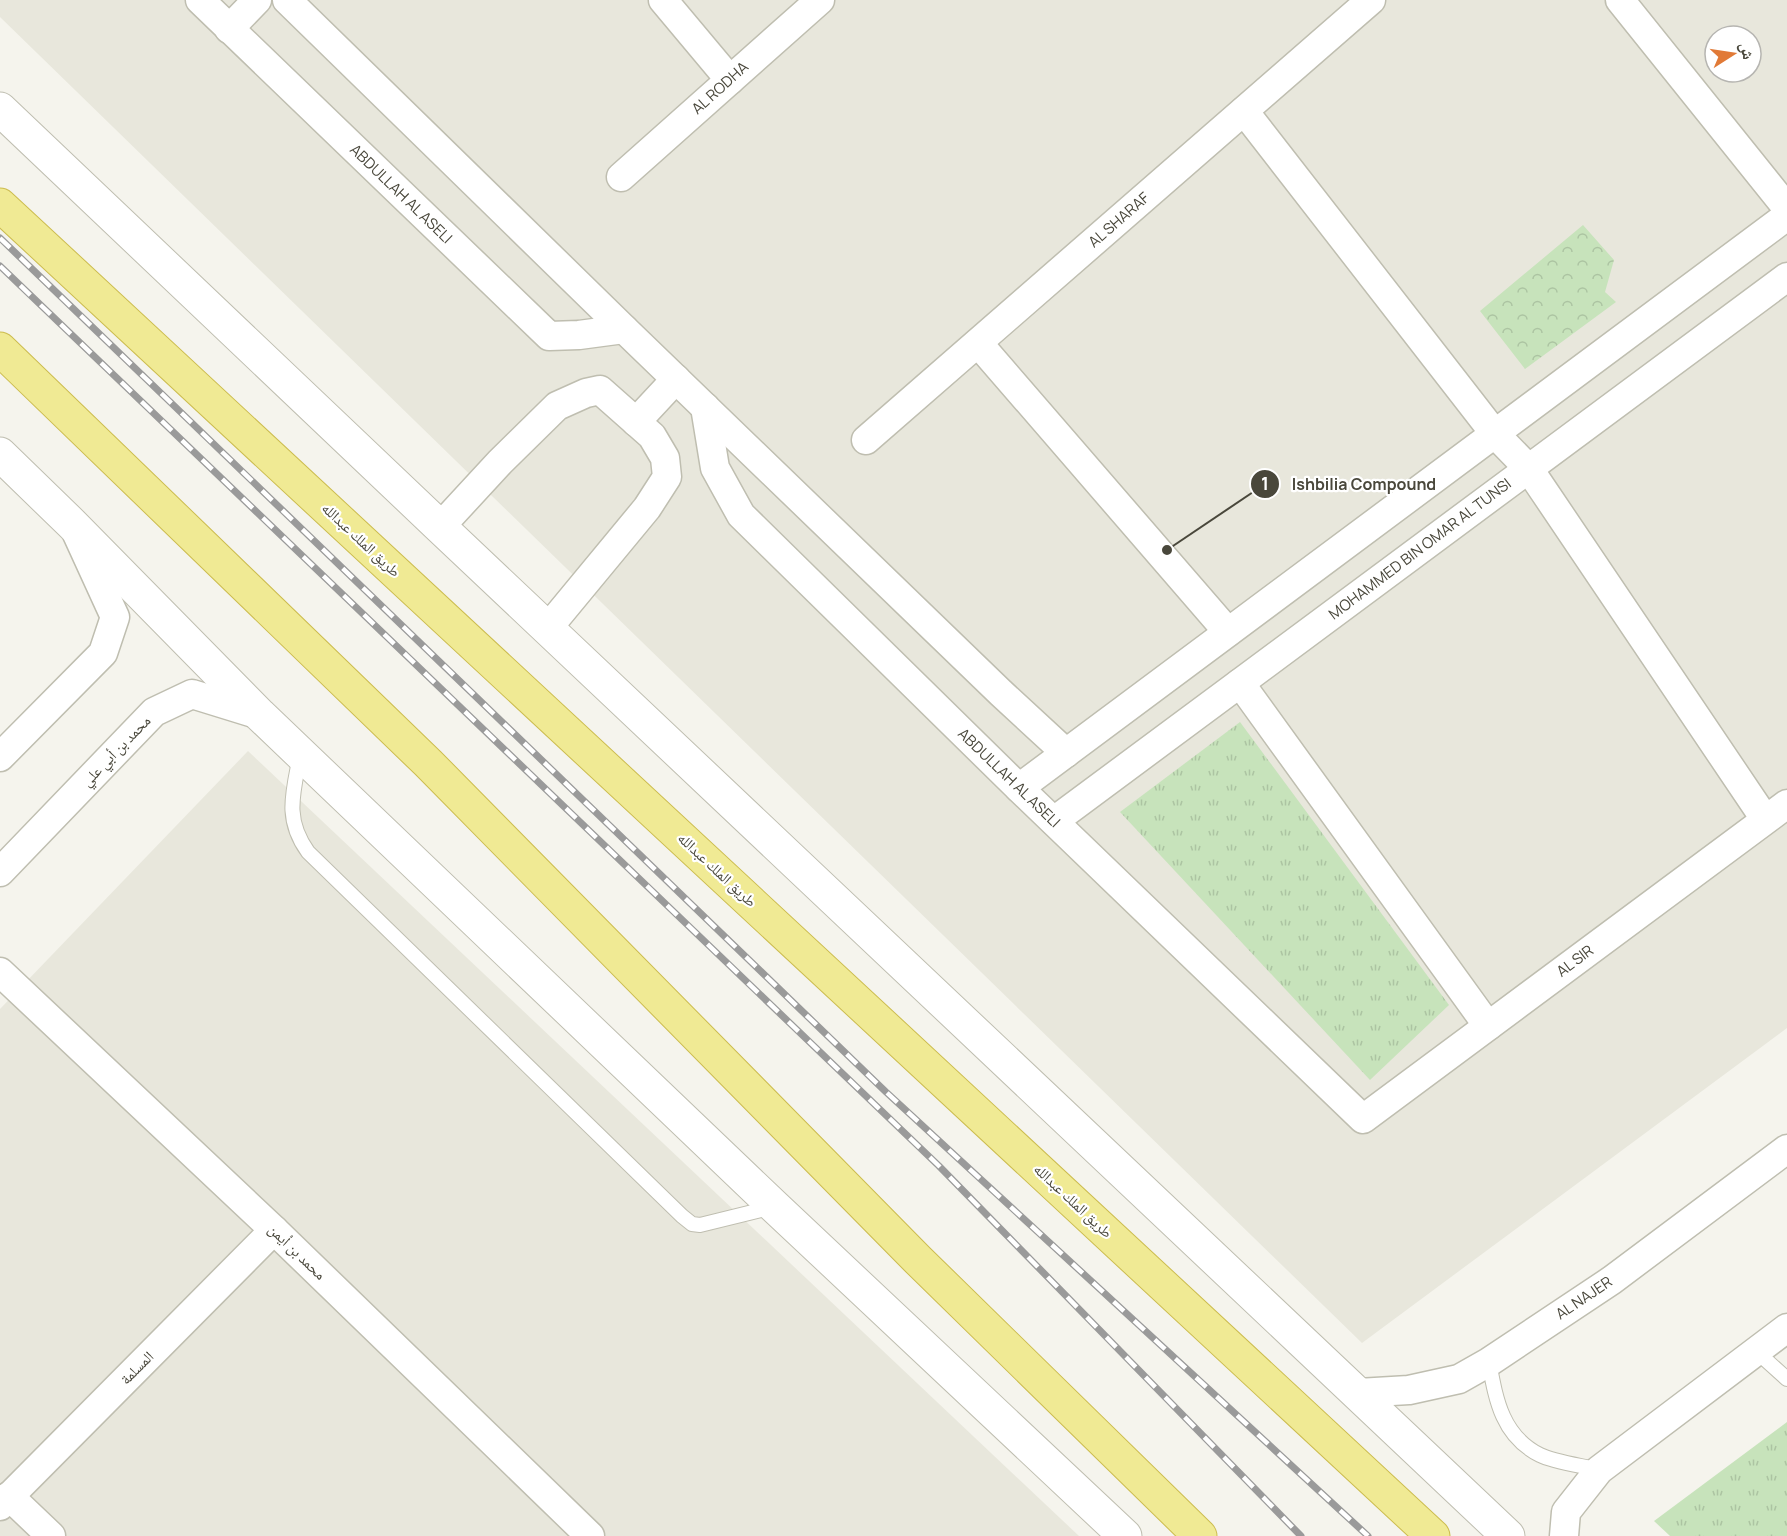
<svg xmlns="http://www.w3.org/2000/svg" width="1787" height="1536" viewBox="0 0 1787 1536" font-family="Manrope,'Noto Naskh Arabic',sans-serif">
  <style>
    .residential { fill: #e8e7dc; fill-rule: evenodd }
    .grass { fill: url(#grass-tufts) }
    .forest { fill: url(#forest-crowns) }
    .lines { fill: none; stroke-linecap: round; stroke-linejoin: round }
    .service-casing { stroke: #bfbeb0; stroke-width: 16 }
    .minor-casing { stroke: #bfbeb0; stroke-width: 31 }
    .tertiary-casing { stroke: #bfbeb0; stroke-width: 35 }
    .trunk-casing { stroke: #ccbc4f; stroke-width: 35 }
    .service { stroke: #fff; stroke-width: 14 }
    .minor { stroke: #fff; stroke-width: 28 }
    .tertiary { stroke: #fff; stroke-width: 33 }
    .trunk { stroke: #f0ea94; stroke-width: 33 }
    .rail-casing { stroke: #9a9a9a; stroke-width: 7 }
    .rail { stroke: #fff; stroke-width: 4.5; stroke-dasharray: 14; stroke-linecap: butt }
    .labels { text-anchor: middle; stroke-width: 4.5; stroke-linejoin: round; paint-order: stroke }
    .street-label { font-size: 15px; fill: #49473b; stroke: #fff }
    .leader { fill: none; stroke: #49473b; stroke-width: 2 }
    .callout-dot { fill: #49473b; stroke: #fff; stroke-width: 2 }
    .mark-label { font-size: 18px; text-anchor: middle; font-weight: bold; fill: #fff }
    .callout-label { font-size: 16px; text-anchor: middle; font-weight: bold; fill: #49473b; stroke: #fff; stroke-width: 4.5; stroke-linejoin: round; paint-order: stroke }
  </style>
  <defs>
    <pattern id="grass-tufts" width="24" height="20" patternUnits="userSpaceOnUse" patternTransform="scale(1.5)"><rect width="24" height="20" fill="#c7e3bb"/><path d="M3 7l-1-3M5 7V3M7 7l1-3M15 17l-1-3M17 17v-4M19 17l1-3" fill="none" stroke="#acc4a2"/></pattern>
    <pattern id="forest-crowns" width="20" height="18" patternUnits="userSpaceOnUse" patternTransform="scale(1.5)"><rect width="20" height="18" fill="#c7e3bb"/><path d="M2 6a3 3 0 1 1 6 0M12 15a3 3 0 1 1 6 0" fill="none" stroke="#acc4a2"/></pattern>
  </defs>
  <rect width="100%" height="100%" fill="#f5f4ed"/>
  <!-- residential -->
  <g class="residential">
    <path d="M 0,0 L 1787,0 L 1787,1028 L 1362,1343 L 0,17 ZM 1715,36 L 1751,36 L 1751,72 L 1715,72 Z"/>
    <polygon points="248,751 1079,1536 0,1536 0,1009"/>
  </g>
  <!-- grass -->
  <g class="grass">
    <polygon points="1240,722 1449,1005 1370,1080 1120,812"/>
    <polygon points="1787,1422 1787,1536 1670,1536 1654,1521"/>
  </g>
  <!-- forest -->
  <polygon class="forest" points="1583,225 1614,260 1605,292 1616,302 1525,369 1480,311"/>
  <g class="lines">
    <defs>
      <g id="service">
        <path d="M 300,756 C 293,793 284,819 308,852 L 682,1216 L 692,1224 L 700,1225 L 773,1207"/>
        <polyline points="1756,1351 1787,1379"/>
        <path d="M 1489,1362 C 1496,1400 1502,1436 1540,1455 C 1554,1462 1584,1466 1599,1470"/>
      </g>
      <g id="minor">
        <polyline points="200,0 549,336 579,335 624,329"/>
        <polyline points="287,0 624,329 1001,693 1066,753"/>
        <polyline points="663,0 730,80"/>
        <polyline points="1620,0 1787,208"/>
        <polyline points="229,29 257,0"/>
        <polyline points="1244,111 1495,434 1529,469 1765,819"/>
        <polyline points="621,177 820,0"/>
        <polyline points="978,343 1228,632"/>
        <polyline points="705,407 715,468 741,515 1019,788 1363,1119 1787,804"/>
        <polyline points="636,422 676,379"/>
        <polyline points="866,440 1371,0"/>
        <polyline points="440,527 500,462 557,406 586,393 600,390 652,436 665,458 667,477 647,508 547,629"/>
        <polyline points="1240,683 1488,1026"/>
        <polyline points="0,757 103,653 115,617 77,534"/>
        <polyline points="1019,788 1787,216"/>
        <polyline points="1054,821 1787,277"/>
        <polyline points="0,872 154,712 192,694 260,715"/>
        <polyline points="0,972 274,1230 590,1536"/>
        <polyline points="1358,1393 1409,1390 1459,1379 1489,1362 1612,1280 1787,1149"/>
        <polyline points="9,1496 51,1536"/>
        <polyline points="0,1506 274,1230"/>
        <polyline points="1564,1536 1566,1512 1599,1470 1787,1328"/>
      </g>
      <g id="tertiary">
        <polyline points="0,109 440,527 1508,1536"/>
        <polyline points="0,454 72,524 260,715 775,1207 1125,1536"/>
      </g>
      <g id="trunk">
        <polyline points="0,205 1433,1536"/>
        <polyline points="0,349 428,763 918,1260 1200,1536"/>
      </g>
    </defs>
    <!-- service casing -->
    <use href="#service" class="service-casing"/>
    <!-- minor casing -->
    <use href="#minor" class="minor-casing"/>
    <!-- tertiary casing -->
    <use href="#tertiary" class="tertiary-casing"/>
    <!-- trunk casing -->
    <use href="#trunk" class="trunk-casing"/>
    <!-- service -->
    <use href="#service" class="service"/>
    <!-- minor -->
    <use href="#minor" class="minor"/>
    <!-- tertiary -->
    <use href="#tertiary" class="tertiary"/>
    <!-- trunk -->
    <use href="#trunk" class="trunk"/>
    <defs>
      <g id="rail">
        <polyline points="0,238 886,1092 1368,1536"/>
        <polyline points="0,266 939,1166 1301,1536"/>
      </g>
    </defs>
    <!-- rail casing -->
    <use href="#rail" class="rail-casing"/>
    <!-- rail -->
    <use href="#rail" class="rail"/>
  </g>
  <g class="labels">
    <!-- street labels -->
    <g class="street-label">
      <text transform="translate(720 88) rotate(-42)" y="5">AL RODHA</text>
      <text transform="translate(401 194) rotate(44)" y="5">ABDULLAH AL ASELI</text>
      <text transform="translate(1119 220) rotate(-41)" y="5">AL SHARAF</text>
      <text transform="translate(361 540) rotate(43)" y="5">طريق الملك عبدالله</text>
      <text transform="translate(1420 549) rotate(-37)" y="5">MOHAMMED BIN OMAR AL TUNSI</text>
      <text transform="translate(116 751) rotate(-46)" y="5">محمد بن أبي علي</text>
      <text transform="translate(1009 778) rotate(44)" y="5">ABDULLAH AL ASELI</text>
      <text transform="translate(717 870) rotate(43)" y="5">طريق الملك عبدالله</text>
      <text transform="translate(1575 961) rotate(-37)" y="5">AL SIR</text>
      <text transform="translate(1073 1201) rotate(43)" y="5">طريق الملك عبدالله</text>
      <text transform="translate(297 1252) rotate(44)" y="5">محمد بن أيمن</text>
      <text transform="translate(1584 1298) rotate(-34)" y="5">AL NAJER</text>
      <text transform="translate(137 1368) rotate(-45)" y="5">المسلمة</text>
    </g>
  </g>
  <!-- callouts -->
  <path class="leader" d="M1167 550L1265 484"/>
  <g class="callout-dot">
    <circle cx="1167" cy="550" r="6"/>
    <circle cx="1265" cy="484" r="15"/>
  </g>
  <g class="mark-label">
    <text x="1265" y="490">1</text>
  </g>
  <g class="callout-label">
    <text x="1364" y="490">Ishbilia Compound</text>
  </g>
  <!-- north arrow -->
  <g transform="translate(1733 54) rotate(78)"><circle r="28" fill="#ffffff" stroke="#b6b5b1" stroke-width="1.5"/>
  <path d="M0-4.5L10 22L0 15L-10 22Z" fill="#e17a37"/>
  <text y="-9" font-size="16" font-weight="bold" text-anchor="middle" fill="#49473b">ش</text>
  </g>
</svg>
